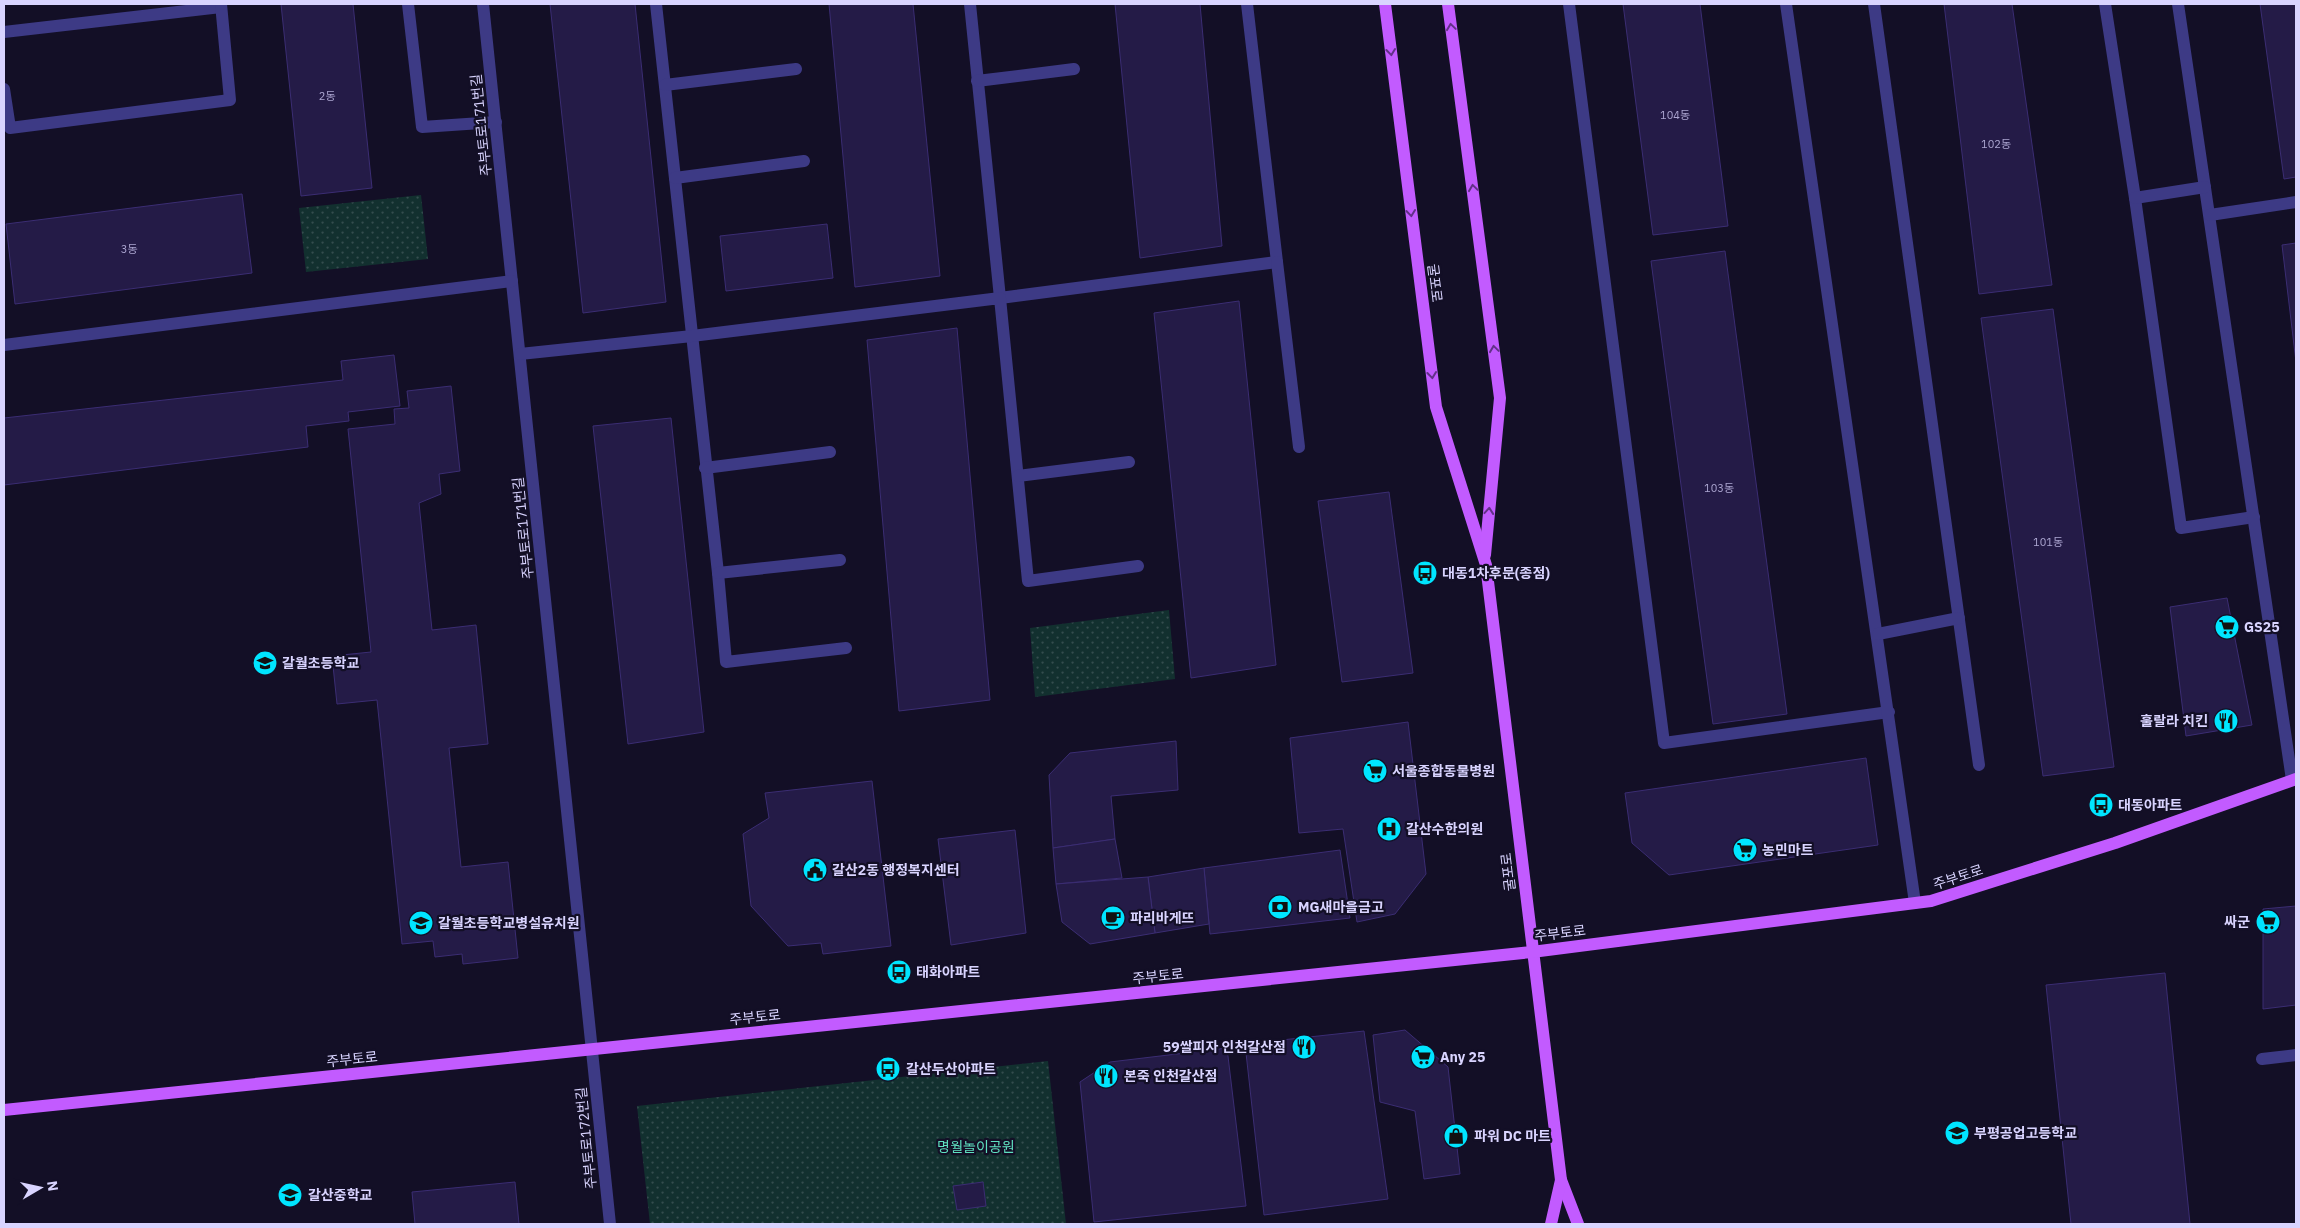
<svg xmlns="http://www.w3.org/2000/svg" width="2300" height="1228" viewBox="0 0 2300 1228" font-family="'IBM Plex Sans','Noto Sans KR',sans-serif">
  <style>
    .park { fill: url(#park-dots) }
    .building { fill: #241b47; stroke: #3b2d73 }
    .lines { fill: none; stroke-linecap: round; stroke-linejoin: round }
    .minor { stroke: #3d3a85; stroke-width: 12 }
    .major { stroke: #c25bff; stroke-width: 12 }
    .oneway { stroke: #623188 }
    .labels { text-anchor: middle; stroke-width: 4.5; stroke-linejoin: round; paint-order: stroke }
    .number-label { font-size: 11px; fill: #aca6d1 }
    .street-label { font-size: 14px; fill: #d9d4ff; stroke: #130f26 }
    .poi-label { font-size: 14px; font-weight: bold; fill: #d9d4ff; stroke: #130f26; text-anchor: start }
    .park-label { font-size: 14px; fill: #5fe0c0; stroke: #130f26 }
  </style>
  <defs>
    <pattern id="park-dots" width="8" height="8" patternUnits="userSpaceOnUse" patternTransform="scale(1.25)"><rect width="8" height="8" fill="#12302f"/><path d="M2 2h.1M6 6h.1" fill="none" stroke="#344d4e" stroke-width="1.8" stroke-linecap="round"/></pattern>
  </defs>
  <rect width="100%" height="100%" fill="#130f26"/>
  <!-- park -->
  <g class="park">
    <polygon points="421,195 428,259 306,272 299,208"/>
    <polygon points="1169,610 1175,679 1035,697 1030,628"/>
    <polygon points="1048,1061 1066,1224 650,1224 637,1106"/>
  </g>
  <!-- building -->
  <g class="building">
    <polygon points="281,4 353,4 372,188 301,196"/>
    <polygon points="550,4 635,4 666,302 583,313"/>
    <polygon points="829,4 913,4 940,276 855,287"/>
    <polygon points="1115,4 1200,4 1222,246 1140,258"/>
    <polygon points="1623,4 1700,4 1728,226 1653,235"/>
    <polygon points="1944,4 2012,4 2052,285 1979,294"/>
    <polygon points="2260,4 2296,4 2296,177 2284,179"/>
    <polygon points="242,194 252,273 15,304 6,224"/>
    <polygon points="827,224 833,278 726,291 720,236"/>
    <polygon points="2296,243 2296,362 2282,245"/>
    <polygon points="1725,251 1787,714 1713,724 1651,261"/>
    <polygon points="1239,301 1276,665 1191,678 1154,313"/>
    <polygon points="2053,309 2114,767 2043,776 1981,318"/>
    <polygon points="957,328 990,700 899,711 867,340"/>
    <polygon points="394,355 400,406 348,412 349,421 306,426 308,447 4,485 4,418 343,380 341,361"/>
    <polygon points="451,386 460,471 439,474 441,494 419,503 432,630 476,625 488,744 449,748 461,867 508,862 518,958 463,964 462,954 435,957 433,941 402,944 377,700 337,704 332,656 371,652 348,429 395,424 394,409 409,408 407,391"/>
    <polygon points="671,418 704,732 628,744 593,426"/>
    <polygon points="1389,492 1413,673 1342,682 1318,501"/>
    <polygon points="2227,598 2252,725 2186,736 2170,607"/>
    <polygon points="1408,722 1426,874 1395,914 1357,922 1343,829 1299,833 1290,738"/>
    <polygon points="1176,741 1178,790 1111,796 1115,839 1053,848 1049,775 1070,753"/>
    <polygon points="1866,758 1878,845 1669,875 1632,843 1625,793"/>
    <polygon points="872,781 891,946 823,954 821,943 788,946 751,906 743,834 769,818 765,793"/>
    <polygon points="1015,830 1026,933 951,945 938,839"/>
    <polygon points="1115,839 1122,878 1056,884 1053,848"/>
    <polygon points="1340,850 1350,918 1210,934 1204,868"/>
    <polygon points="1204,868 1209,924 1155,933 1148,877"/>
    <polygon points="1148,877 1155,933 1090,944 1062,922 1056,884"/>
    <polygon points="2296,906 2296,1005 2263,1009 2263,909"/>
    <polygon points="2165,973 2190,1224 2071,1224 2046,985"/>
    <polygon points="1405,1030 1448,1067 1460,1174 1424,1179 1415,1111 1380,1102 1373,1035"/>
    <polygon points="1364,1031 1388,1199 1264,1215 1245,1044"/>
    <polygon points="1227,1048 1246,1206 1094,1222 1080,1082 1110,1062"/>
    <polygon points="515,1182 519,1224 415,1224 412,1192"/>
    <polygon points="983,1182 986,1206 957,1210 953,1186"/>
  </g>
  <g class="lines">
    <!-- minor -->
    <g class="minor">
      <polyline points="408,4 422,127 496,122"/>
      <polyline points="483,4 610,1224"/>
      <polyline points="656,4 718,573 726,662 846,648"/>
      <polyline points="970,4 1000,298 1277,262 1247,4"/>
      <polyline points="1569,4 1664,743 1889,712"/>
      <polyline points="1786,4 1915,903"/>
      <polyline points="1874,4 1979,765"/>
      <polyline points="2105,4 2135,198 2181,528 2254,517"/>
      <polyline points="2178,4 2292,780"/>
      <polyline points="4,32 221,7"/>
      <polyline points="977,81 1074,69"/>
      <polyline points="665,85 796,69"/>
      <polyline points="4,89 10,128 230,100 221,4"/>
      <polyline points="675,178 804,161"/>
      <polyline points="2135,198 2205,187"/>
      <polyline points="2210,215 2296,202"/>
      <polyline points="1277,262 1299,447"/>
      <polyline points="4,345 512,281"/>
      <polyline points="520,354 692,336 1000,298 1028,581 1138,566"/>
      <polyline points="705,468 830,452"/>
      <polyline points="1018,476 1129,462"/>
      <polyline points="718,573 840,560"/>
      <polyline points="1878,634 1959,618"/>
      <polyline points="2262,1059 2296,1055"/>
    </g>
    <!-- major -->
    <g class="major">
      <polyline points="1385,4 1436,407 1486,565 1561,1180 1578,1224"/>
      <polyline points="1448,4 1500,398 1485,555"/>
      <polyline points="4,1110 1532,952 1931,901 2115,843 2296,779"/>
      <polyline points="1551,1224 1561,1180"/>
    </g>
  </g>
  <!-- one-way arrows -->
  <defs><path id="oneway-chevron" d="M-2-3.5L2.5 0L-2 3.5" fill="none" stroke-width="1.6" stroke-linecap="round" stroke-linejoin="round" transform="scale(1.25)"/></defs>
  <g class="oneway">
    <use href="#oneway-chevron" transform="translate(1451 27) rotate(-98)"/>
    <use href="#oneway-chevron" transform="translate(1391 52) rotate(83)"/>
    <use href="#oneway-chevron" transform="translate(1473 188) rotate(-98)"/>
    <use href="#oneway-chevron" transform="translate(1411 213) rotate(83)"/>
    <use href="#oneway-chevron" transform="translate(1494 349) rotate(-98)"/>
    <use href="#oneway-chevron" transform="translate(1432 375) rotate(83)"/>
    <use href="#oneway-chevron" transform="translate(1489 511) rotate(-85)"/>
  </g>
  <!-- icons -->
  <defs>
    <symbol id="bus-disc" viewBox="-11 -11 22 22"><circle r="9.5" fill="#00e5ff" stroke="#130f26"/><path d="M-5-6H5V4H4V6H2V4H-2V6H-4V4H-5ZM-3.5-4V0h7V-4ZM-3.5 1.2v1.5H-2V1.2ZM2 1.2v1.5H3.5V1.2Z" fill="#111"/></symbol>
    <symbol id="supermarket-disc" viewBox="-11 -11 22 22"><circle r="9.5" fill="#00e5ff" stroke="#130f26"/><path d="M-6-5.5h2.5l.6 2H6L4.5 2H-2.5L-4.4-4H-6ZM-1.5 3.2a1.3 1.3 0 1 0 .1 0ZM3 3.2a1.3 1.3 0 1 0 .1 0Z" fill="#111"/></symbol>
    <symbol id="school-disc" viewBox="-11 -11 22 22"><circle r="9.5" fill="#00e5ff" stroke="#130f26"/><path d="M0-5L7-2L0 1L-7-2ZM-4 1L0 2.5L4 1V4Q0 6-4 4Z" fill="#111"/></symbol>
    <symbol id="restaurant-disc" viewBox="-11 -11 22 22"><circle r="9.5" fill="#00e5ff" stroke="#130f26"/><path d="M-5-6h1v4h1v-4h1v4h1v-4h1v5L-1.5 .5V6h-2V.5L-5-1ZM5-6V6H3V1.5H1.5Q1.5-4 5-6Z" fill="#111"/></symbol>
    <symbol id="hospital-disc" viewBox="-11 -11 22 22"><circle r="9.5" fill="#00e5ff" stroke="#130f26"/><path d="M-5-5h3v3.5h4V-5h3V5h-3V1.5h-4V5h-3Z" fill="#111"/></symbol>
    <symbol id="civic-disc" viewBox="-11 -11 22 22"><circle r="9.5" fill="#00e5ff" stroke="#130f26"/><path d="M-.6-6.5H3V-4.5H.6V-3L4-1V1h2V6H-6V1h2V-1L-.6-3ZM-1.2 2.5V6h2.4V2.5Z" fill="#111"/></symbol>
    <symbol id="bank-disc" viewBox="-11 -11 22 22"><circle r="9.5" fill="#00e5ff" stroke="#130f26"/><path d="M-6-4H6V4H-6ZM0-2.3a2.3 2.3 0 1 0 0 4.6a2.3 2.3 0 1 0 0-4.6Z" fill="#111"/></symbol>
    <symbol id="cafe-disc" viewBox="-11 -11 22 22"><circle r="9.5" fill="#00e5ff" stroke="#130f26"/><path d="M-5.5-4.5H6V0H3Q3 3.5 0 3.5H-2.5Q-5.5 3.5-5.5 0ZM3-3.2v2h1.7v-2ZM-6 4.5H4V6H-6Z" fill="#111"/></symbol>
    <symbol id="shop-disc" viewBox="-11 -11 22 22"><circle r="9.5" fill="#00e5ff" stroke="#130f26"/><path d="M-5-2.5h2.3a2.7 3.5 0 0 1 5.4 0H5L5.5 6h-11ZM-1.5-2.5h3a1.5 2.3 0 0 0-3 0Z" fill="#111"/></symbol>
  </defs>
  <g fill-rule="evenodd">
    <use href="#bus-disc" x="1411" y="559" width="28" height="28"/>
    <use href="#supermarket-disc" x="2213" y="613" width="28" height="28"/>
    <use href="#school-disc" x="251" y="649" width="28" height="28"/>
    <use href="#restaurant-disc" x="2212" y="707" width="28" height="28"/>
    <use href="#supermarket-disc" x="1361" y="757" width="28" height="28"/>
    <use href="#bus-disc" x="2087" y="791" width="28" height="28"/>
    <use href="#hospital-disc" x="1375" y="815" width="28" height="28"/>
    <use href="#supermarket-disc" x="1731" y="836" width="28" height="28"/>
    <use href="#civic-disc" x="801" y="856" width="28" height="28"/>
    <use href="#bank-disc" x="1266" y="893" width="28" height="28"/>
    <use href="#cafe-disc" x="1099" y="904" width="28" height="28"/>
    <use href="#supermarket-disc" x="2254" y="908" width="28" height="28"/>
    <use href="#school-disc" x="407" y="909" width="28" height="28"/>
    <use href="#bus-disc" x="885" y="958" width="28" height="28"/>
    <use href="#restaurant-disc" x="1290" y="1033" width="28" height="28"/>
    <use href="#supermarket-disc" x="1409" y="1043" width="28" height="28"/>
    <use href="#bus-disc" x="874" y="1055" width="28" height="28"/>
    <use href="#restaurant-disc" x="1092" y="1062" width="28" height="28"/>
    <use href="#school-disc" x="1943" y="1119" width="28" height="28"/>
    <use href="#shop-disc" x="1442" y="1122" width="28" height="28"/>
    <use href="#school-disc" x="276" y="1181" width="28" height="28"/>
  </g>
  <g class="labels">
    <!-- number labels -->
    <g class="number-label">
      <text x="327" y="100">2동</text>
      <text x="1675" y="119">104동</text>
      <text x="1996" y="148">102동</text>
      <text x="129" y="253">3동</text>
      <text x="1719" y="492">103동</text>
      <text x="2048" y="546">101동</text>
    </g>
    <!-- street labels -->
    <g class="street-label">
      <text transform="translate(481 125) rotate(-96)" y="5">주부토로171번길</text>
      <text transform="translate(1435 283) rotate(83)" y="5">굴포로</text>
      <text transform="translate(523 528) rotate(-96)" y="5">주부토로171번길</text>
      <text transform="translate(1508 872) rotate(-97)" y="5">굴포로</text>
      <text transform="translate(1958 877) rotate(-18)" y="5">주부토로</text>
      <text transform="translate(1560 933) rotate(-7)" y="5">주부토로</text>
      <text transform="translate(1158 976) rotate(-6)" y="5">주부토로</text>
      <text transform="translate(755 1017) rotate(-6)" y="5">주부토로</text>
      <text transform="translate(352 1059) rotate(-6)" y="5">주부토로</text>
      <text transform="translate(586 1138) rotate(-96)" y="5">주부토로172번길</text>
    </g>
    <!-- poi labels -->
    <g class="poi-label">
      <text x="1442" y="578">대동1차후문(종점)</text>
      <text x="2244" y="632">GS25</text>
      <text x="282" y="668">갈월초등학교</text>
      <text x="2208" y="726" text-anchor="end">훌랄라 치킨</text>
      <text x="1392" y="776">서울종합동물병원</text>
      <text x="2118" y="810">대동아파트</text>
      <text x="1406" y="834">갈산수한의원</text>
      <text x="1762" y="855">농민마트</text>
      <text x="832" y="875">갈산2동 행정복지센터</text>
      <text x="1298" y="912">MG새마을금고</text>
      <text x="1130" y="923">파리바게뜨</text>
      <text x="2250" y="927" text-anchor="end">싸군</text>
      <text x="438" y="928">갈월초등학교병설유치원</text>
      <text x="916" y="977">태화아파트</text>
      <text x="1286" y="1052" text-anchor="end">59쌀피자 인천갈산점</text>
      <text x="1440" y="1062">Any 25</text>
      <text x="906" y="1074">갈산두산아파트</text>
      <text x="1124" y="1081">본죽 인천갈산점</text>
      <text x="1974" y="1138">부평공업고등학교</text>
      <text x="1474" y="1141">파워 DC 마트</text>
      <text x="308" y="1200">갈산중학교</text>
    </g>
    <!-- park labels -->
    <g class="park-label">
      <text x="976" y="1152">명월놀이공원</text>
    </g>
  </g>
  <!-- border -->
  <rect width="2300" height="1228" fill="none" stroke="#d9d4ff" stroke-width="10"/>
  <!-- north arrow -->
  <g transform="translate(40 1188) rotate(81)" stroke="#130f26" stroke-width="4" paint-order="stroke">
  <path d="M0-4L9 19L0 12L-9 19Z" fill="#d9d4ff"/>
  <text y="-8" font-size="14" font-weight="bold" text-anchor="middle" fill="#d9d4ff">N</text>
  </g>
</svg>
